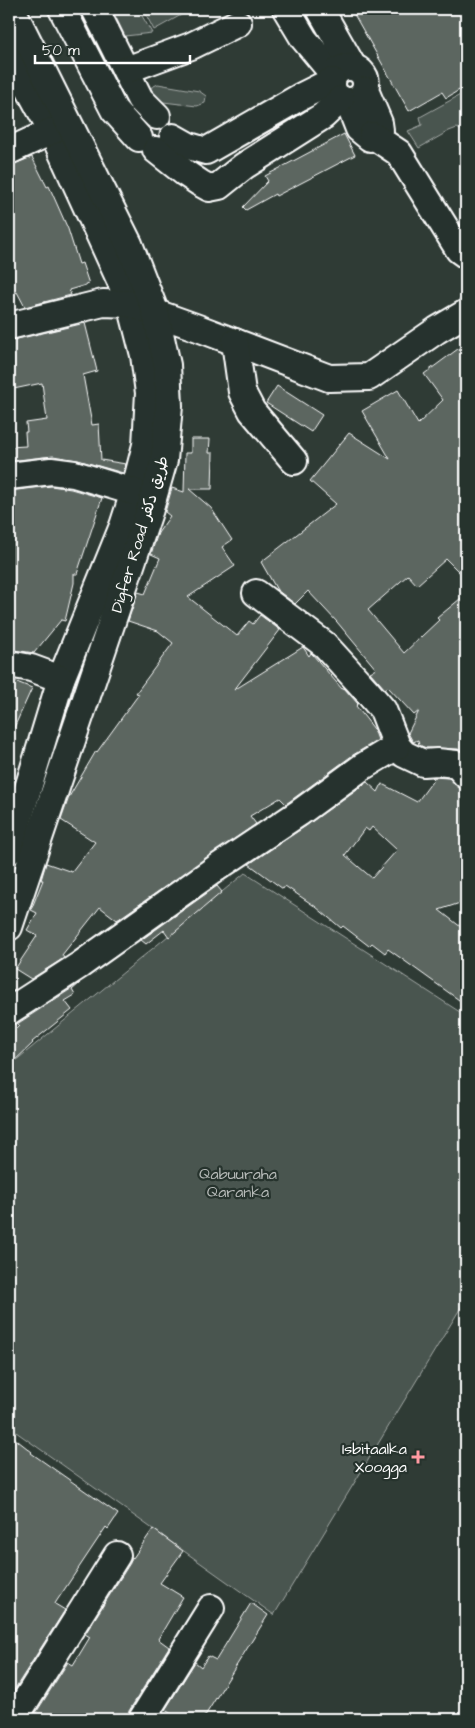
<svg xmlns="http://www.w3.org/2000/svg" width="475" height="1728" viewBox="0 0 475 1728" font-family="'Architects Daughter','Playpen Sans Arabic',sans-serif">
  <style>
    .green { fill: #4a544f; stroke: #a4aaa7 }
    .building { fill: #5b6661; stroke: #fff; fill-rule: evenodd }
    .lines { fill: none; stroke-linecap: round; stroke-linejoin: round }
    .minor-casing { stroke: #fff; stroke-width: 30 }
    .minor { stroke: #26332d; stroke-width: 26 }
    .poi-dot { fill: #ff9aa2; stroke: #26332d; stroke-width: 2 }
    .labels { text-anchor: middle; stroke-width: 4.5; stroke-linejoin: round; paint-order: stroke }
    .street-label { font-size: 16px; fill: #fff; stroke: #26332d }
    .park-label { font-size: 16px; fill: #b7bbb9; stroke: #26332d }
    .poi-label { font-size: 16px; fill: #fff; stroke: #26332d; text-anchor: end }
  </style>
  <rect width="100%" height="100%" fill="#2f3b35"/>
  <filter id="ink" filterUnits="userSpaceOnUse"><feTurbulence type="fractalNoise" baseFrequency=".02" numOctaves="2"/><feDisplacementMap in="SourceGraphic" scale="10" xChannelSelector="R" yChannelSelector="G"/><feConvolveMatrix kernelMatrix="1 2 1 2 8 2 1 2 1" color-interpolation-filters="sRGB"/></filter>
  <g filter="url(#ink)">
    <!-- green -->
    <g class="green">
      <polygon points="76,9 84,9 132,108 128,109"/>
      <polygon points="112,9 138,9 152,33 125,36"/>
      <polygon points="143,9 192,9 154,30"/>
      <polygon points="158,84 199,91 206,96 205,103 197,106 155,101 148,93 150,88"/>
      <polygon points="462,94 466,103 466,137 464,132 457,128 449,131 419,148 408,131 422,125 420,117"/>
      <polygon points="245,873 466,1016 466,1299 274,1615 9,1427 9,1066"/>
    </g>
    <!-- building -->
    <g class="building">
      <polygon points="351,9 466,9 466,86 446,98 442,92 409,111"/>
      <polygon points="344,134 355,155 276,196 275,194 246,210 243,207 268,181 265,176"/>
      <polygon points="32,157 47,187 49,186 68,229 79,264 82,263 89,284 69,290 71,295 25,307 17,292 9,295 9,166"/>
      <polygon points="85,323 97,371 83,375 92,425 99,424 101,460 126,464 123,473 78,460 53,456 9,461 9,447 26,446 25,432 27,432 26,423 47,420 42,383 9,390 9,341"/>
      <polygon points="466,343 466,579 446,559 417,585 408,575 368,610 404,653 439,620 437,618 466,594 466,753 458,749 426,748 419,745 418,740 413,742 408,733 419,711 414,715 388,687 385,689 370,672 376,669 337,622 308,591 295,604 277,590 261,562 336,504 310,481 349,433 390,459 362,411 398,390 418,424 443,400 424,374"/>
      <polygon points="277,386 322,415 311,432 266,403"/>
      <polygon points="191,439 210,439 209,453 213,453 212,489 189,489 211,508 232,540 222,547 235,566 188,597 237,636 249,621 253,624 260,615 280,630 234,690 303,647 309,656 311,653 313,655 342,689 344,688 358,704 356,706 374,729 378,740 353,755 286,804 280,798 250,816 256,824 117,920 100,907 62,955 64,958 31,979 15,969 37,936 27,930 37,913 31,910 43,880 41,880 46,863 72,872 95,842 61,820 69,797 96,751 97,752 139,694 136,693 173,643 158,631 128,621 138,592 145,594 160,558 151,554 158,533 170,516 165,512 172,488 184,492 185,453 191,453"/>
      <polygon points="51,486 71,489 102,498 77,574 74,574 74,583 65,621 61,620 34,653 14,650 9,646 9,491"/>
      <polygon points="9,679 32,688 9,739"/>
      <path d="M 432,777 L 449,778 L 461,789 L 466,790 L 466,901 L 439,910 L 466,931 L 466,1005 L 388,949 L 385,953 L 372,943 L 369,946 L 343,926 L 341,928 L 316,907 L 285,886 L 283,889 L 249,864 L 307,825 L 367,782 L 378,792 L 382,784 L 417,802 L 434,779 ZM 372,827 L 397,850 L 372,878 L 345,855 L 365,828 L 369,831 Z"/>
      <polygon points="217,886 222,892 169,937 164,930 146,944 141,940"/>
      <polygon points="80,983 72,990 75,995 65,1001 72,1010 32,1042 33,1043 9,1066 9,1036 19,1026 17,1024"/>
      <polygon points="9,1434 32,1452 31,1453 118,1514 108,1529 106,1527 56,1602 55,1604 65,1610 9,1698"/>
      <polygon points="153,1529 183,1551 160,1583 183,1597 158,1639 169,1647 129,1711 127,1719 32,1719 68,1662 73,1665 90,1637 85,1634 130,1563 132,1557 133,1558"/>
      <polygon points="251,1603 268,1615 203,1719 180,1719 165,1710 195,1662 201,1667 208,1656 216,1660"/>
    </g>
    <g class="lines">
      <defs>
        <g id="minor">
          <polyline points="62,9 114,110 139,138"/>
          <polyline points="95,9 140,99 157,116"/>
          <polyline points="286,9 304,39 334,75"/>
          <polyline points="320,9 353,67"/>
          <polyline points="9,52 52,131 131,304 144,355 149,393 146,445 134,492 123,526 61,679 9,851"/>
          <circle cx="349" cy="84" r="17"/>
          <polyline points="126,70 191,46 238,23"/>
          <polyline points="348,101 359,129 370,138 380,130 379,123 365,90"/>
          <polyline points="372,135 399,153 459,250 466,255"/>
          <polyline points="173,137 189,146 206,151 300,97 332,81"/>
          <polyline points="156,150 185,173 200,183 209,188 219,186 244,166 323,116 341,99"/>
          <polyline points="9,151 52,131"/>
          <polyline points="9,326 103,303 131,304 198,328 329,378 369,377 437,330 466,313"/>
          <polyline points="235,342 242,392 252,411 294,461"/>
          <polyline points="9,476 51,471 74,474 134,492"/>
          <polyline points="256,593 325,645 366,690 383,710 397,746 404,754 423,763 437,762 456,764 466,775"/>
          <polyline points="9,664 31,668 61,679"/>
          <polyline points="9,927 150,509 164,460 169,406 167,365 155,311 129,244 12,9"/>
          <polyline points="9,1011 80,965 215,869 299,813 362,767 397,746"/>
          <polyline points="14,1719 117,1555"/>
          <polyline points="142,1719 211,1608"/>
        </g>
      </defs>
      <!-- minor casing -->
      <use href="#minor" class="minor-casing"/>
      <!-- minor -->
      <use href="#minor" class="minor"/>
    </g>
  </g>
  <!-- markers -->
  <path class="poi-dot" d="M415.5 1449.5h5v5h5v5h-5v5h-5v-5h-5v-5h5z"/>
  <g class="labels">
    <!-- street labels -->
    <g class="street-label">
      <text transform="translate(139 534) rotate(-73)" y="6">Digfer Road طريق دكفر</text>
    </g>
    <!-- park labels -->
    <g class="park-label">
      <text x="238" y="1179">Qabuuraha<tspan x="238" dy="18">Qaranka</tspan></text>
    </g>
    <!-- poi labels -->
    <g class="poi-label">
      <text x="407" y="1454">Isbitaalka<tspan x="407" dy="18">Xoogga</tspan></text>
    </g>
  </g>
  <!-- margin -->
  <rect width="475" height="1728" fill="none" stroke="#26332d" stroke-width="30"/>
  <rect x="15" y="15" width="445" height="1698" fill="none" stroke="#fff" stroke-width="2" filter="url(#ink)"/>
  <!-- scale -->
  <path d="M35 55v8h155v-8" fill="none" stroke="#ffffff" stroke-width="2.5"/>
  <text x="42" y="55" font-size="15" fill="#ffffff" stroke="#26332d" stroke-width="4" paint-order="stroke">50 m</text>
</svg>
